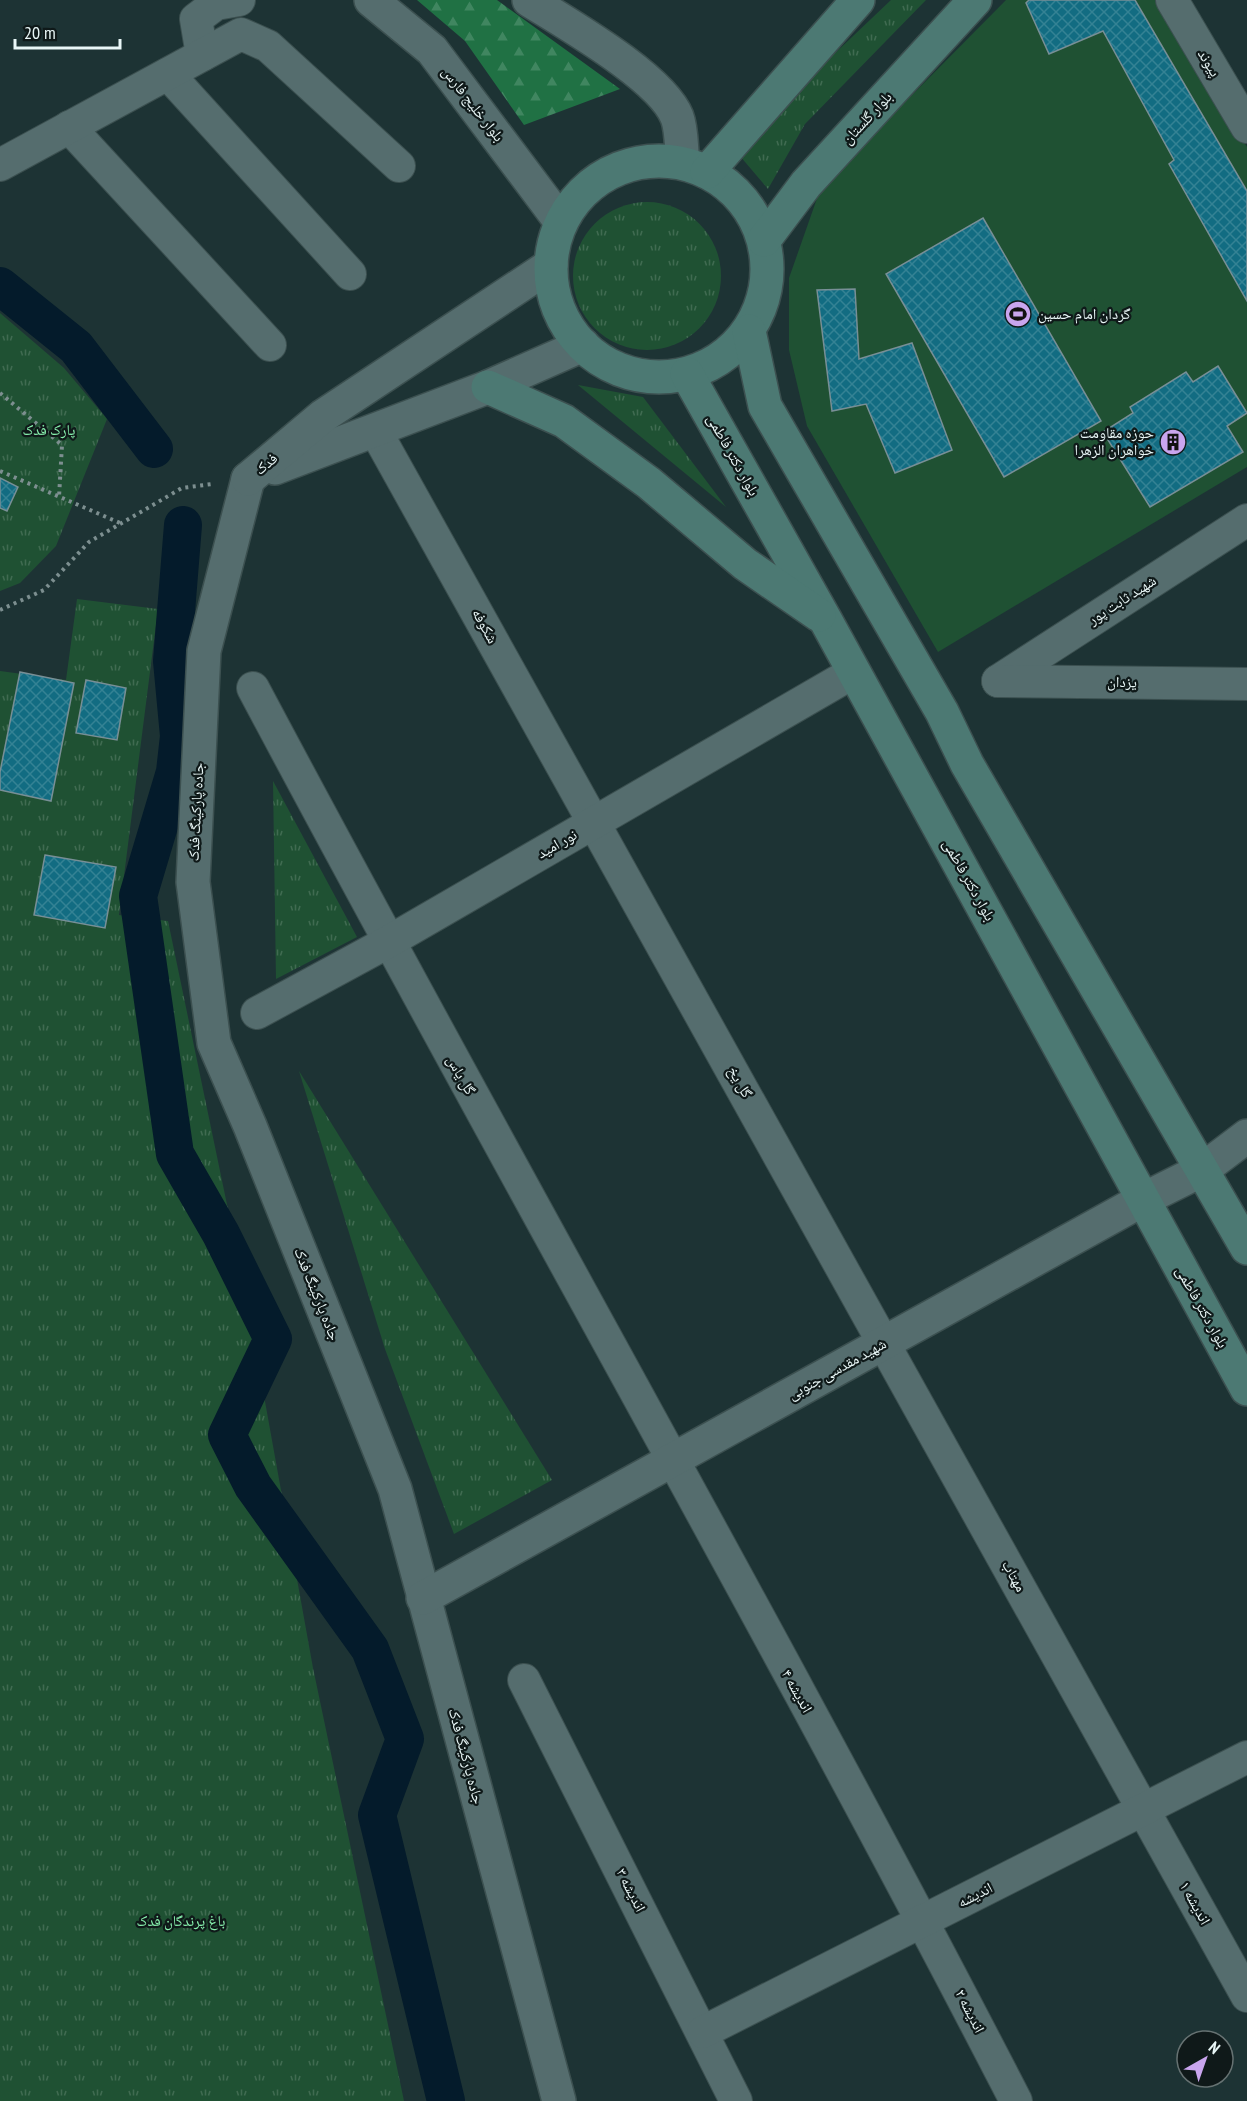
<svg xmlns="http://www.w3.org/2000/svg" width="1247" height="2101" viewBox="0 0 1247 2101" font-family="'PT Sans Narrow','Noto Naskh Arabic',sans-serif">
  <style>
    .grass { fill: url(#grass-tufts) }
    .forest { fill: url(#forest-firs) }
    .garden { fill: #1f5133 }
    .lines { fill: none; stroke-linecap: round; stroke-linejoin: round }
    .canal { stroke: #041b2b; stroke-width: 38 }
    .building { fill: url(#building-cross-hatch); stroke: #788f96; stroke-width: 1.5 }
    .minor-casing { stroke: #3c5050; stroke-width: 34 }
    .tertiary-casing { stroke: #3c5050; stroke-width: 36 }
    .secondary-casing { stroke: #3c5050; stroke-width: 36 }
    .path { stroke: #7d8f90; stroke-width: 4; stroke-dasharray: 3 4.5; stroke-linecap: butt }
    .minor { stroke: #556d6e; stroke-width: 32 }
    .tertiary { stroke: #556d6e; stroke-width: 33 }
    .secondary { stroke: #4c7973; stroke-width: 33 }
    .labels { text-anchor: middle; stroke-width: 4.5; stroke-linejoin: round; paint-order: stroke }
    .street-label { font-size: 15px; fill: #e9f7f7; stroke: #0f1919 }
    .poi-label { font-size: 15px; fill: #e9f7f7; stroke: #0f1919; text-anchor: start }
    .park-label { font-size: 15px; fill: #87f0ad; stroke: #0f1919 }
  </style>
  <defs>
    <pattern id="grass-tufts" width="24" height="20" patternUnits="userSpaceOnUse" patternTransform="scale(1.5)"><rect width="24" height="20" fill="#1f5133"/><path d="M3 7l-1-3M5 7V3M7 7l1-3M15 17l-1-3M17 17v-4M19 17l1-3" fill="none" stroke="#406b51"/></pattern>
    <pattern id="forest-firs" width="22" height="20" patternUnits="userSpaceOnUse" patternTransform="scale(1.5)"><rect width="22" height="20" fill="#207144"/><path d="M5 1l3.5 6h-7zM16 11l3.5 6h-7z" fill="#408660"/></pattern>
    <pattern id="building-cross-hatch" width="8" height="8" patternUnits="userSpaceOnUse" patternTransform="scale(1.5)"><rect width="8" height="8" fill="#126c82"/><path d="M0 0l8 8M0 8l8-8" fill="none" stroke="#348294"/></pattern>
  </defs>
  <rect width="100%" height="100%" fill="#1d3334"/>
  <!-- grass -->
  <g class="grass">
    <polygon points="891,0 926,0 805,124 768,189 734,149"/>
    <circle cx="647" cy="276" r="74"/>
    <polygon points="0,313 64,368 107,419 56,546 20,583 0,591"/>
    <polygon points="578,385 643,397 726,507"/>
    <polygon points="77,599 158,609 119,915 168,921 246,1296 313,1668 404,2101 0,2101 0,671 66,680"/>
    <polygon points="273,781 357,937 276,979"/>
    <polygon points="299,1071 552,1480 454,1534 385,1349"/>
  </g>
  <!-- forest -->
  <polygon class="forest" points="417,0 497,0 620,89 524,125 465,41"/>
  <!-- garden -->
  <polygon class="garden" points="1006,0 1160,0 1247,147 1247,467 938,652 807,426 789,350 789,278 821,187"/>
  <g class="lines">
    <!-- canal -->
    <g class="canal">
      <polyline points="0,286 76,347 154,449"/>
      <polyline points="183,525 172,661 179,736 175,772 138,896 175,1154 221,1234 273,1339 227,1435 253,1486 370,1649 405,1739 377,1815 446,2101"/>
    </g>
  </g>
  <!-- building -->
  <g class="building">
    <polygon points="1029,0 1135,0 1247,191 1247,301 1169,164 1174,160 1103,31 1049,54 1026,3"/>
    <polygon points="983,218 1101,421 1004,477 886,274"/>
    <polygon points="855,289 859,359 912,343 952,450 895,473 866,404 832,411 817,290"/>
    <polygon points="1218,366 1247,413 1227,426 1243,452 1150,507 1103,432 1133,413 1130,407 1186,372 1193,382"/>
    <polygon points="0,478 18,487 7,511 0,508"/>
    <polygon points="20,672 74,683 51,801 0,790 0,772"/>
    <polygon points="86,680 126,688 117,740 76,733"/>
    <polygon points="45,855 116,867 105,928 34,915"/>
  </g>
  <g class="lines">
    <defs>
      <g id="minor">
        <polyline points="1172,0 1247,127"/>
        <polyline points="202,55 196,19 216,4 239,0"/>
        <polyline points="168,74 350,274"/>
        <polyline points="69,127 270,345"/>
        <polyline points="0,165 241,34 268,46 399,166"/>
        <polyline points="375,430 1247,1996"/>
        <polyline points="998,681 1247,520"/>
        <polyline points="998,681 1247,684"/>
        <path d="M 253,688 C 504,1161 771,1626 1016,2101"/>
        <polyline points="257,1013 388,942 854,672"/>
        <polyline points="524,1680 736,2101"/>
        <polyline points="703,2032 1247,1757"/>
      </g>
      <g id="tertiary">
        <polyline points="371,0 432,50 561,222"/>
        <path d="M 529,0 C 567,24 661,77 677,117 C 682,130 681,149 683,163"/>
        <polyline points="275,468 488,387 583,345"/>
        <polyline points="248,479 204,651 193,882 214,1043 250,1126 395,1489 559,2101"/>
        <polyline points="248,479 323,416 551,265"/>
        <polyline points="423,1598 1144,1199 1202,1170 1247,1136"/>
      </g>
      <g id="secondary">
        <circle cx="659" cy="269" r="108"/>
        <polyline points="707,172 858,0"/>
        <polyline points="764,240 806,184 975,0"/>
        <polyline points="749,331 765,406 942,712 967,764 1247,1248"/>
        <polyline points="687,374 825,619 1247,1389"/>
        <polyline points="488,387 564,421 649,483 745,564 819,615"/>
      </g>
    </defs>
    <!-- minor casing -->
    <use href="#minor" class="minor-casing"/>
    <!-- tertiary casing -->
    <use href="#tertiary" class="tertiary-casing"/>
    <!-- secondary casing -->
    <use href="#secondary" class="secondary-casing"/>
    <!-- path -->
    <g class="path">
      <polyline points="0,393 62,445 59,497"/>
      <polyline points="0,471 120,523"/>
      <polyline points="0,610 44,590 89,542 182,488 212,484"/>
    </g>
    <!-- minor -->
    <use href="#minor" class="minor"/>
    <!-- tertiary -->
    <use href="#tertiary" class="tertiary"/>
    <!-- secondary -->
    <use href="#secondary" class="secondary"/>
  </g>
  <!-- icons -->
  <defs>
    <symbol id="stadium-disc" viewBox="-11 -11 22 22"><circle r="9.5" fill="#c9a5ee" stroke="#0f1919"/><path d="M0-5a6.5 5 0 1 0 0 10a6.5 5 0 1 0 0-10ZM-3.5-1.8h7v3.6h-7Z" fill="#111"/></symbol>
    <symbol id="building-disc" viewBox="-11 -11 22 22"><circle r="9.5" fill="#c9a5ee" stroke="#0f1919"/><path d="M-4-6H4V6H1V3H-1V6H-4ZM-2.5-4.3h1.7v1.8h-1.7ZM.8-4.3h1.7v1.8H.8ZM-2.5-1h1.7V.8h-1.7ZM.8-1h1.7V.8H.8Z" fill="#111"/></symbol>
  </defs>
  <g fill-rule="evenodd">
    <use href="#stadium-disc" x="1003" y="299" width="30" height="30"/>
    <use href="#building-disc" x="1158" y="427" width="30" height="30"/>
  </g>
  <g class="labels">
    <!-- street labels -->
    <g class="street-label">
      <text transform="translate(1209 63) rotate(59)" y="5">پیوند</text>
      <text transform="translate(473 104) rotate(52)" y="5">بلوار خلیج فارس</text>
      <text transform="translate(867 118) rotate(-47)" y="5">بلوار گلستان</text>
      <text transform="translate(733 455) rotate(61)" y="5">بلوار دکتر فاطمی</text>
      <text transform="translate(266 464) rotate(-40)" y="5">فدک</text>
      <text transform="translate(1122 600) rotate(-33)" y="5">شهید ثابت پور</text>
      <text transform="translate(485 626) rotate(61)" y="5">شکوفه</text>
      <text transform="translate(1122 682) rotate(1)" y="5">یزدان</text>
      <text transform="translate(196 812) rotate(-87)" y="5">جاده پارکینگ فدک</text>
      <text transform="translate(557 844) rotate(-30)" y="5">نور امید</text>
      <text transform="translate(969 880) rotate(61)" y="5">بلوار دکتر فاطمی</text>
      <text transform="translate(461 1075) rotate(61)" y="5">گل یاس</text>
      <text transform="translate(740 1082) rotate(61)" y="5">گل یخ</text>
      <text transform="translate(317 1294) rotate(68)" y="5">جاده پارکینگ فدک</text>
      <text transform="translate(1202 1307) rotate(61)" y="5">بلوار دکتر فاطمی</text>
      <text transform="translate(837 1369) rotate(-29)" y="5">شهید مقدسی جنوبی</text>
      <text transform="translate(1014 1576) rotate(61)" y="5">مهتاب</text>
      <text transform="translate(797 1691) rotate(61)" y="5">اندیشه ۴</text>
      <text transform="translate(466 1756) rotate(75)" y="5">جاده پارکینگ فدک</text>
      <text transform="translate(631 1890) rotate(63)" y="5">اندیشه ۳</text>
      <text transform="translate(975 1895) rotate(-27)" y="5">اندیشه</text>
      <text transform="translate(1195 1903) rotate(61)" y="5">اندیشه ۱</text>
      <text transform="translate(970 2011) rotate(63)" y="5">اندیشه ۲</text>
    </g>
    <!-- poi labels -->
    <g class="poi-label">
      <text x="1038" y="319">گردان امام حسین</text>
      <text x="1154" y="438" text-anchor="end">حوزه مقاومت<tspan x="1154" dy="17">خواهران الزهرا</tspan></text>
    </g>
    <!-- park labels -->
    <g class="park-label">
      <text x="49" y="435">پارک فدک</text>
      <text x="181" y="1926">باغ پرندگان فدک</text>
    </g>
  </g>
  <!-- north arrow -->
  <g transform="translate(1205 2059) rotate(40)"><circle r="28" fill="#0f1919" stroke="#667272" stroke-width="1.5"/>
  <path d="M0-4.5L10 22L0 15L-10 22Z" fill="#c9a5ee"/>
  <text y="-9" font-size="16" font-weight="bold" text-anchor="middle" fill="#e9f7f7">N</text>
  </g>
  <!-- scale -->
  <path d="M15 39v9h105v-9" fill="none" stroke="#e9f7f7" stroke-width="3"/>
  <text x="24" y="39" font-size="18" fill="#e9f7f7" stroke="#0f1919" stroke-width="4.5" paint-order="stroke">20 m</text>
</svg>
